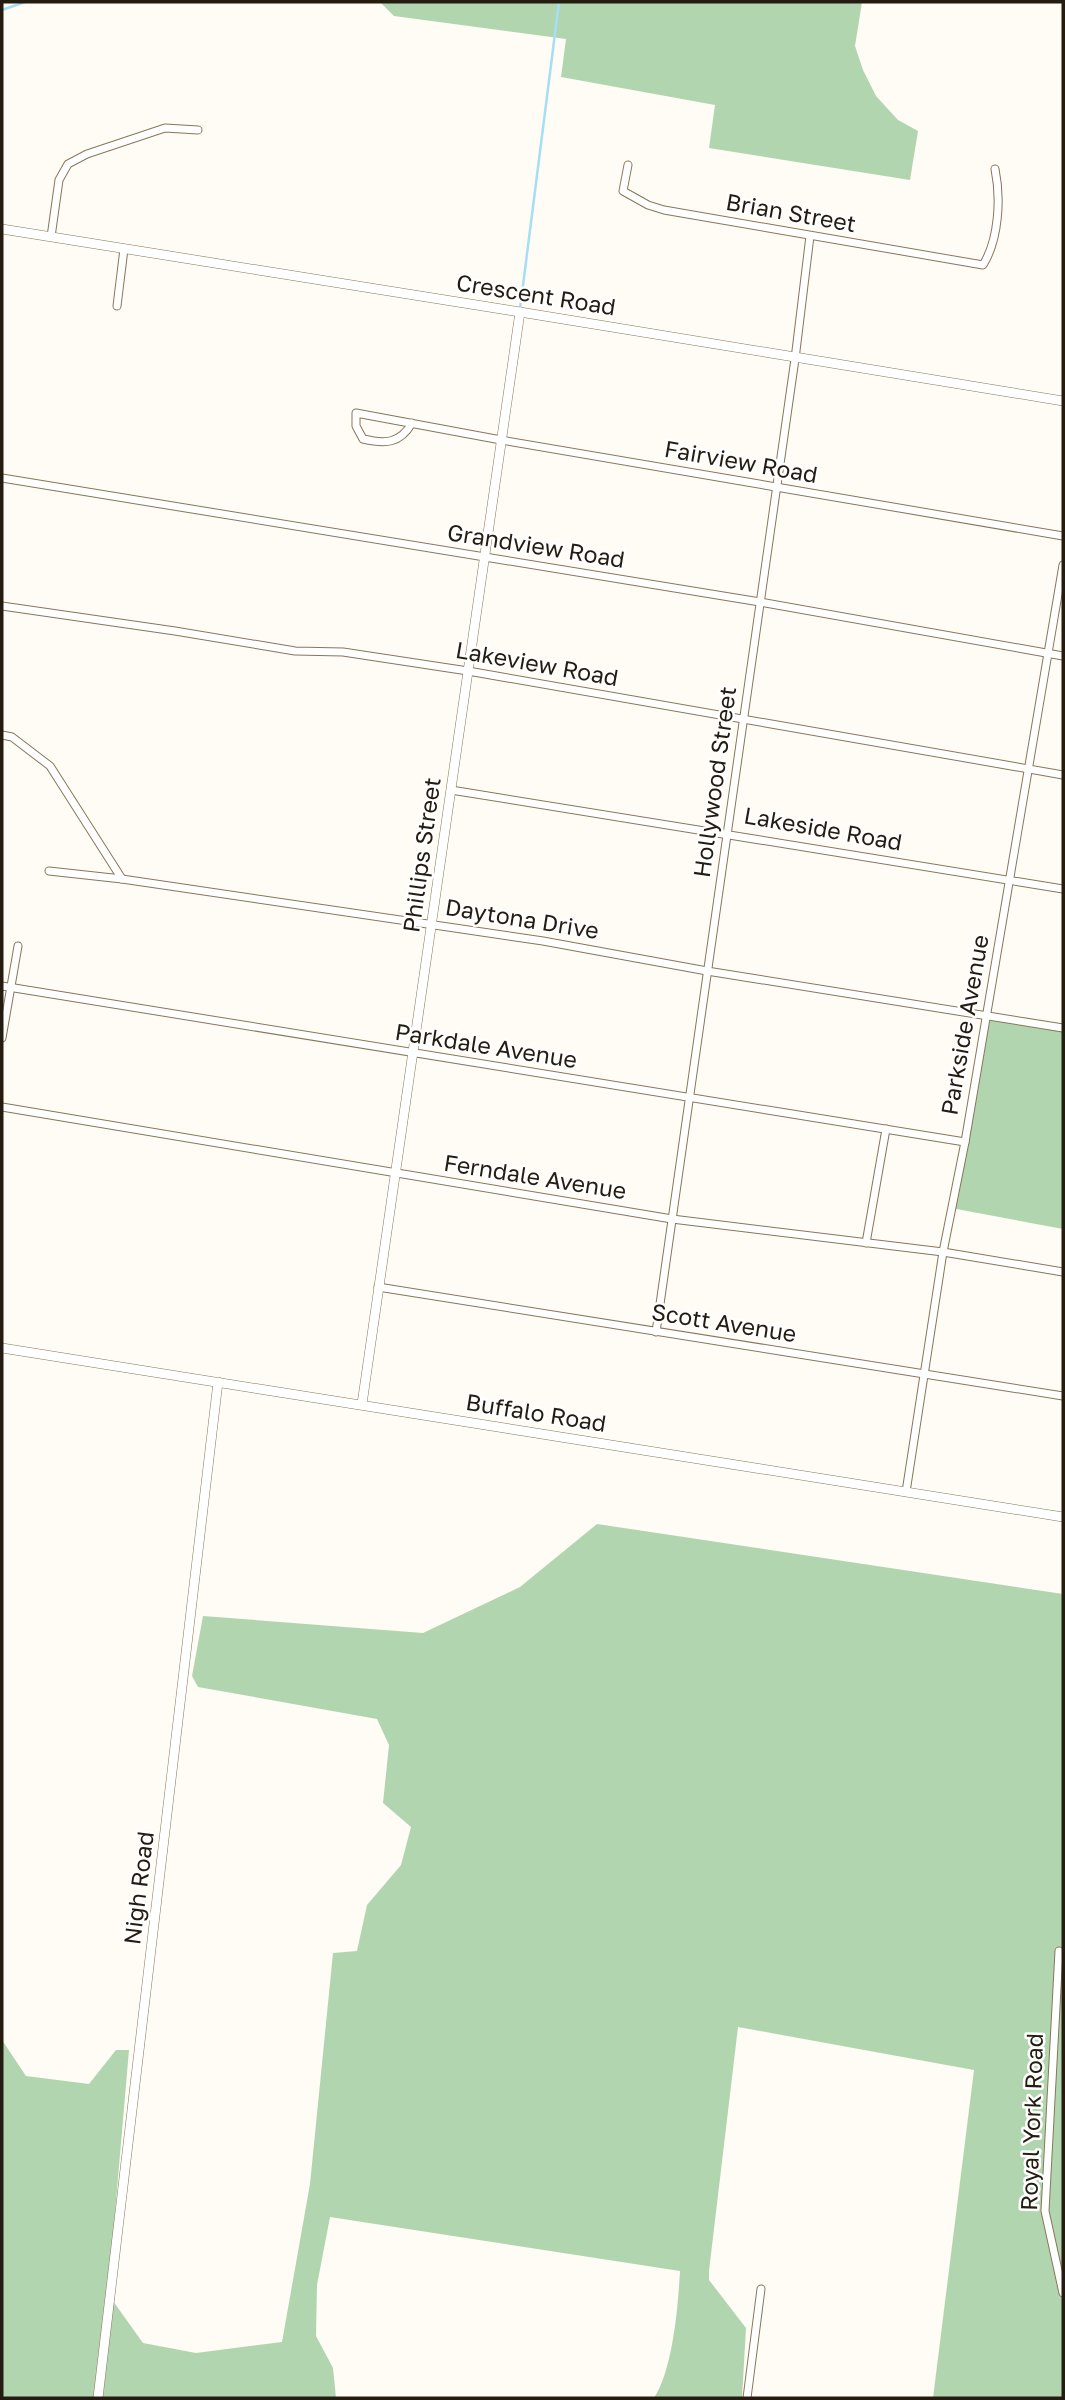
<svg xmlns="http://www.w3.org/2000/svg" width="1065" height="2400" viewBox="0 0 1065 2400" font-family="'Golos Text',sans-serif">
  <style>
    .forest { fill: #b1d6af }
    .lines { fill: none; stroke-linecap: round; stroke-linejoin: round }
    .stream { stroke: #a6def4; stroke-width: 2.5 }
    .minor-casing { stroke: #88765a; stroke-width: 9 }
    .tertiary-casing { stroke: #88765a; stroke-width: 10 }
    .minor { stroke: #fff; stroke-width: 7 }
    .tertiary { stroke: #fff; stroke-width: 9 }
    .labels { text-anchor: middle; stroke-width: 5; stroke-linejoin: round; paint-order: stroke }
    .street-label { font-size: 23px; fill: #241c11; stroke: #fff }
  </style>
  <rect width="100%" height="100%" fill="#fffbf5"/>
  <!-- forest -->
  <g class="forest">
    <polygon points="380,2 862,2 855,46 863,70 876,96 898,120 918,131 910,180 709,148 715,105 561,77 566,39 394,16"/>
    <polygon points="987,1015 1063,1028 1063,1229 951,1208"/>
    <path d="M 597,1524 L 1063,1594 L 1063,2398 L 933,2398 L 974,2070 L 738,2027 L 709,2271 L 709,2280 L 746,2328 L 742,2398 L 654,2398 C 673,2369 678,2306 680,2271 L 330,2217 L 317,2285 L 316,2336 L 333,2368 L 336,2398 L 2,2398 L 2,2040 L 26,2076 L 89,2084 L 116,2050 L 129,2050 L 108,2294 L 143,2343 L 196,2353 L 282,2342 L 310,2184 L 333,1953 L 357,1951 L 367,1905 L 401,1865 L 411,1827 L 383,1803 L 389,1745 L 377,1719 L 198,1687 L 192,1676 L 203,1616 L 423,1633 L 520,1587 Z"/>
  </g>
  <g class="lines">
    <!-- stream -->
    <g class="stream">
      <polyline points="2,10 25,2"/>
      <polyline points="520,309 559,2"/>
    </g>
    <defs>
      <g id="minor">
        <path d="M 628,165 L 623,191 L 648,205 L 664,210 L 983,265 C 999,239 1001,198 995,169"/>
        <polyline points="51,237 59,180 68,164 87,154 165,128 198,130"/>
        <polyline points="117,306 124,249"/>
        <path d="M 412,423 C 400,444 385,444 363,439 L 356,426 L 356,413 L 501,440 L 1063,536"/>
        <polyline points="2,478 760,602 1063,656"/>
        <polyline points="2,606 175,631 295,651 343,652 468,671 1063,775"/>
        <polyline points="2,735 12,737 50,766 122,879"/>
        <polyline points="451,790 1063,889"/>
        <polyline points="49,871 122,879 543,941 707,971 1063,1028"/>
        <polyline points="2,986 965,1142"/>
        <polyline points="2,1038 18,946"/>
        <polyline points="2,1107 672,1219 943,1252 1063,1272"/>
        <polyline points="866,1243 886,1129"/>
        <polyline points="378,1287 1063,1396"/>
        <polyline points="656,1332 795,359 810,236"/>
        <polyline points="906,1492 943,1252 965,1142 1063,565"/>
        <polyline points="1059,1951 1045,2211 1063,2293"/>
        <polyline points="747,2398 761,2289"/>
      </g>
      <g id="tertiary">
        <polyline points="2,229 520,312 1063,401"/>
        <polyline points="2,1348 1063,1517"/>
        <polyline points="362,1404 520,312"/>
        <polyline points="98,2398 218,1382"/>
      </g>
    </defs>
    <!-- minor casing -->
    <use href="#minor" class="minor-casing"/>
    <!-- tertiary casing -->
    <use href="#tertiary" class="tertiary-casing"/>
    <!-- minor -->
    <use href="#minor" class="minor"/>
    <!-- tertiary -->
    <use href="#tertiary" class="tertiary"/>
  </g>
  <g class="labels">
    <!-- street labels -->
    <g class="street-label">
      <text transform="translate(791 213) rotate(10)" y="8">Brian Street</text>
      <text transform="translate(536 295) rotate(9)" y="8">Crescent Road</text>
      <text transform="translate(741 462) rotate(10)" y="8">Fairview Road</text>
      <text transform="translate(536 546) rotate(9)" y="8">Grandview Road</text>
      <text transform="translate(537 664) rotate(10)" y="8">Lakeview Road</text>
      <text transform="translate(715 782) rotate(-82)" y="8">Hollywood Street</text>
      <text transform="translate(823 829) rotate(10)" y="8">Lakeside Road</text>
      <text transform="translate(422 855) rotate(-82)" y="8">Phillips Street</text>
      <text transform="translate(522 919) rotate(9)" y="8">Daytona Drive</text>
      <text transform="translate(965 1025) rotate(-80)" y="8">Parkside Avenue</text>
      <text transform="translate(486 1046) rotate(9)" y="8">Parkdale Avenue</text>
      <text transform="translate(535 1177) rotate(9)" y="8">Ferndale Avenue</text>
      <text transform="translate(724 1323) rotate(9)" y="8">Scott Avenue</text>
      <text transform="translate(536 1413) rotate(9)" y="8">Buffalo Road</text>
      <text transform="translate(139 1888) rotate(-83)" y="8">Nigh Road</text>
      <text transform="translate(1032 2122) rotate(-88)" y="8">Royal York Road</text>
    </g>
  </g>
  <!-- border -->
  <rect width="1065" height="2400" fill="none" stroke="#241c11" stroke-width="7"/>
</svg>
